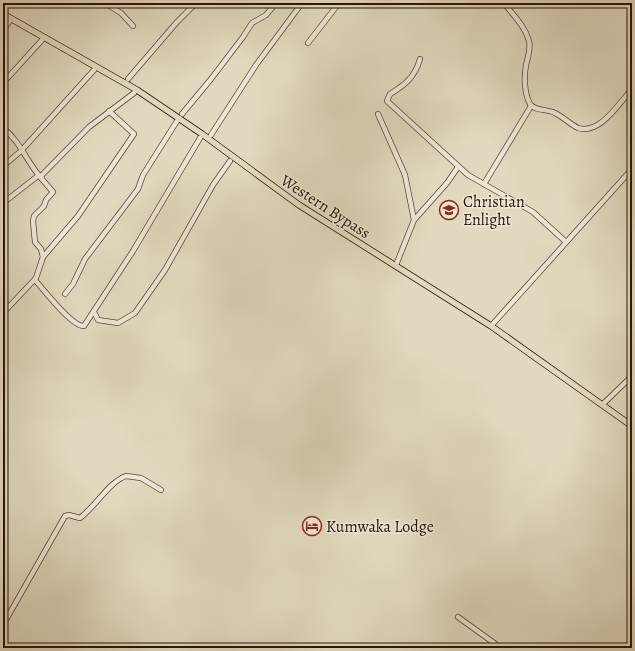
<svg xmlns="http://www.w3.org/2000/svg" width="635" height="651" viewBox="0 0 635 651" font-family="Alegreya,serif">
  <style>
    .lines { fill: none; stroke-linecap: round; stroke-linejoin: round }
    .minor-casing { stroke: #584434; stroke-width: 6 }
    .major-casing { stroke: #2a1306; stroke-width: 7 }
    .minor { stroke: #ece6d5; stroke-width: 4.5 }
    .major { stroke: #e1d9bf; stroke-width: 5.5 }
    .labels { text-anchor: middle; stroke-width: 3; stroke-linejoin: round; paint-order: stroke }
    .poi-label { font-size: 16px; fill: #2a1306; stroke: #ece6d5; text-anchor: start }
    .street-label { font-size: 16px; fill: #2a1306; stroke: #ece6d5 }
  </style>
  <rect width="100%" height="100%" fill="#e1d9bf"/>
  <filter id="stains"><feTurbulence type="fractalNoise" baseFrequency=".005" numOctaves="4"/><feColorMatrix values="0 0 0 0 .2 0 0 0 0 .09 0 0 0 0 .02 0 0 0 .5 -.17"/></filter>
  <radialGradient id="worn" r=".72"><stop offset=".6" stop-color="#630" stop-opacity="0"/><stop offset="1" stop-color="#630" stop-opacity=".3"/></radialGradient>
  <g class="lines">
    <defs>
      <g id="minor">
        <polyline points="105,3 121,13 133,26"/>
        <polyline points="183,3 192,7"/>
        <path d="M 504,3 C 513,15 525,26 529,41 C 531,48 528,57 526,65 C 524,76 524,93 530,104 C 534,111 548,109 555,113 C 563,117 570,124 578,128 C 600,135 619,103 632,89"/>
        <polyline points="3,30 9,22"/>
        <polyline points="308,43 339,3"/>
        <path d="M 420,59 C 415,77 405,85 390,94 L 387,101 L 468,175 L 533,212 L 566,242"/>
        <polyline points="128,79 177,22 196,3"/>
        <polyline points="3,83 42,40"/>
        <polyline points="182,114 211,79 243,37 252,23 266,15 276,3"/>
        <polyline points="378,114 405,175 414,220 396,265"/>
        <path d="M 3,128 C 20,141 27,162 41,178"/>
        <polyline points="211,135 256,65 302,3"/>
        <polyline points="3,166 21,151 94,70"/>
        <polyline points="484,184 531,106"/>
        <polyline points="3,203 39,175"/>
        <polyline points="414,220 447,183 458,167"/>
        <polyline points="43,257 78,216 134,134 109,111"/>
        <path d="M 35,280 C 44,290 72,327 84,326 L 133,251 L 200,138"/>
        <polyline points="65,294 73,284 85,259 138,189 143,175 177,121"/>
        <polyline points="94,312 98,320 118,323 135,313 165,270 213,185 230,161"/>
        <polyline points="3,313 36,278 43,257 41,249 35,242 33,221 34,216 44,206 46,200 53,192 41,178 42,175 89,127 134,93"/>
        <polyline points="491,326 632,169"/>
        <polyline points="603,404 632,376"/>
        <polyline points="458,617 501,648"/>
        <path d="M 3,625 L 65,516 L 69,515 L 80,518 C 96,506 109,482 126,476 L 141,478 L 161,490"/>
      </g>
      <polyline id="major" points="3,14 137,90 202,134 299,205 491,326 632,426"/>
    </defs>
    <!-- minor casing -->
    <use href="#minor" class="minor-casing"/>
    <!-- major casing -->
    <use href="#major" class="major-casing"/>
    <!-- minor -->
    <use href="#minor" class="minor"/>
    <!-- major -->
    <use href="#major" class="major"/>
  </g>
  <!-- icons -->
  <defs>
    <symbol id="school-ring" viewBox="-11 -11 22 22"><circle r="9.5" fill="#ece6d5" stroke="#8f2418" stroke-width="1.5"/><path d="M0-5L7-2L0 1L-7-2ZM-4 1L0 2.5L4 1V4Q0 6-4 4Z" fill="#8f2418"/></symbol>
    <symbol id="hotel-ring" viewBox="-11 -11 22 22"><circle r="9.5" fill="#ece6d5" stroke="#8f2418" stroke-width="1.5"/><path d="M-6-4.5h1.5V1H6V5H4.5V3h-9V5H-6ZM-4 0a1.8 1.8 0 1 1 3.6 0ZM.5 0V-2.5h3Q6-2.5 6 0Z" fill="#8f2418"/></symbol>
  </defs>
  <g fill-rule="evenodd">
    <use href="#school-ring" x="438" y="199" width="22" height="22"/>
    <use href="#hotel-ring" x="301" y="515" width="22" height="22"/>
  </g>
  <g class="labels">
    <!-- poi labels -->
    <g class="poi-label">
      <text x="463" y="207">Christian<tspan x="463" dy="18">Enlight</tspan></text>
      <text x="326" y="532">Kumwaka Lodge</text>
    </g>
    <!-- street labels -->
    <g class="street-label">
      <text transform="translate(326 206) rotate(33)" y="6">Western Bypass</text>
    </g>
  </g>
  <!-- margin -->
  <rect width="635" height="651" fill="none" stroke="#e1d9bf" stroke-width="16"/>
  <rect x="4" y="4" width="627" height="643" fill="none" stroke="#2a1306" stroke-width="2"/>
  <rect x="8" y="8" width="619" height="635" fill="none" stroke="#2a1306"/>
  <rect width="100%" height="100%" filter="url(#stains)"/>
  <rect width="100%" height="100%" fill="url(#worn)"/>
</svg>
